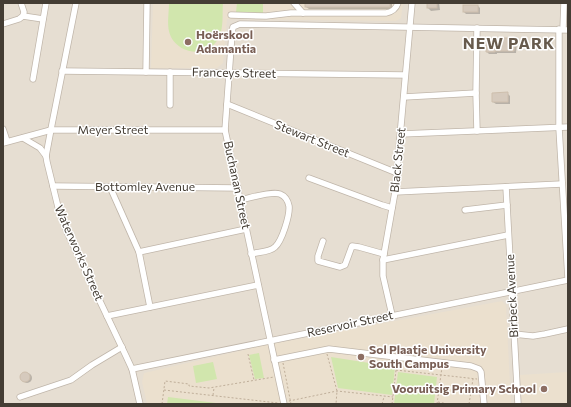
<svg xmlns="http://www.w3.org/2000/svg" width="571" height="407" viewBox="0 0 571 407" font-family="Commissioner,sans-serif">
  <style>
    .residential { fill: #e6ded2 }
    .education { fill: #ebe0ce }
    .green { fill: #d1e6ad }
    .shadow { fill: #0003 }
    .building { fill: #d6cabd; stroke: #cebfad }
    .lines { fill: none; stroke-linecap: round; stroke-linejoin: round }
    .minor-casing { stroke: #c0b6aa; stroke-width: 7 }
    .path { stroke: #bfae99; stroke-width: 1; stroke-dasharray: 2 2; stroke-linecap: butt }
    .minor { stroke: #fff; stroke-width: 5.5 }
    .education-dot { fill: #8d6e63; stroke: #fff; stroke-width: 1.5 }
    .labels { text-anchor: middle; stroke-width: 3; stroke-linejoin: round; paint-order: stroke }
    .education-label { font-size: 12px; font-weight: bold; fill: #785e54; stroke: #fff; text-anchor: start }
    .street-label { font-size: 12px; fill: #443d34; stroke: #fff }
    .district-label { font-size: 16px; font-weight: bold; letter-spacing: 1px; fill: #675a4c; stroke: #fff }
  </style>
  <rect width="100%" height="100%" fill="#f2ede4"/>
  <!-- residential -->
  <rect class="residential" x="3" y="3" width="565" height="401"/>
  <!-- education -->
  <g class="education">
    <polygon points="153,3 403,3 401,18 396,21 227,19 223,63 217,68 151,68"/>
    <polygon points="502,301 506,306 511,404 147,404 142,382 144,373 261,346"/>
    <polygon points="568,372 568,404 522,404 520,375"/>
  </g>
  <!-- green -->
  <g class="green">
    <path d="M 169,3 L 223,3 C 222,14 224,27 219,37 C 210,57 181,56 171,37 C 166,27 169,14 169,3 Z"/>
    <polygon points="237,3 263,3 263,13 236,12"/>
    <polygon points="259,353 264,378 255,379 249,355"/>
    <polygon points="331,357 395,367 392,395 338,388"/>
    <polygon points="213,362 217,379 196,383 193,366"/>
    <polygon points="398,372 437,377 434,404 394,404"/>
    <polygon points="168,397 216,403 216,404 167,404"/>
  </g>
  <!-- shadow -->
  <g class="shadow">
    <polygon points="306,3 392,3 392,9 309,9 306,7"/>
    <polygon points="428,3 439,3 440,10 431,11 428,8"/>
    <polygon points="478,6 480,8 480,14 466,14 464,12"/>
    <polygon points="514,39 517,42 516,53 497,53 497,54 489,54 487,52"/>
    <polygon points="507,93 510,96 510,104 496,104 493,102"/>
    <circle cx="27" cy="378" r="5"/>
  </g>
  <!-- building -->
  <g class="building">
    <rect x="305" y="3" width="85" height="4"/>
    <rect x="427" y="3" width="10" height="5"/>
    <rect x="463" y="5" width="15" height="7"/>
    <polygon points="499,38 515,38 514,51 495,51 495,52 486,52 486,41 499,40"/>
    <polygon points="508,92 508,102 492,102 492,93"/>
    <circle cx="25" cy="377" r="5"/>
  </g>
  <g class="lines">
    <defs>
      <g id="minor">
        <polyline points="76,3 52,124 46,156 47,162 58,207 68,234 126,356 132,369 140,404"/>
        <polyline points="294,3 303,13"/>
        <path d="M 231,15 L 266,16 L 291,13 L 386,13 C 392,12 396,9 398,3"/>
        <polyline points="23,16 43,19"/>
        <polyline points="3,24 19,19 23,16 24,12 21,3"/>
        <polyline points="477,28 476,93 477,131"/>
        <polyline points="559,29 559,128 568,278"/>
        <polyline points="563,29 564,3"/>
        <polyline points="62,71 405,75"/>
        <polyline points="146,72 147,3"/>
        <polyline points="33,79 46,3"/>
        <polyline points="404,97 476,93"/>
        <polyline points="227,104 397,173"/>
        <polyline points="170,105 170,72"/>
        <polyline points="3,129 7,141"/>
        <polyline points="401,134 568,127"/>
        <polyline points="23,138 40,148 46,156"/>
        <polyline points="3,143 51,130 225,130"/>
        <polyline points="309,178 382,205 392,208"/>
        <polyline points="53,186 238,188"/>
        <polyline points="110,187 139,252 150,307"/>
        <polyline points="506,187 518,404"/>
        <polyline points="395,192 562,184"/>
        <path d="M 240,200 C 250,198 271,191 280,194 C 285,196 288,201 289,206 C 290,215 282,241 275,247 C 270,252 259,252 251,254"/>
        <polyline points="465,210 507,205"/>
        <polyline points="323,241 318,256 318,261 340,267 345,265 352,246 359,247 384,254"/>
        <polyline points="139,252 246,229"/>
        <polyline points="383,260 508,235"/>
        <polyline points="392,315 383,276 383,260 395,192 412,3"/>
        <polyline points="107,316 258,285"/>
        <polyline points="514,334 533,336 545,334 568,329"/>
        <polyline points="274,360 329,349 471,366 479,369 481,372 484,404"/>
        <polyline points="132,369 568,280"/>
        <polyline points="20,397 71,380 92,365 122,347"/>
        <polyline points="284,404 225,130 232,33 233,27 240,24 568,30"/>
      </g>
    </defs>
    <!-- minor casing -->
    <use href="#minor" class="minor-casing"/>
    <!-- path -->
    <g class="path">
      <polyline points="248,354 254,380"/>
      <polyline points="327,354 337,391 336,404"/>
      <polyline points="283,363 291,404"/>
      <polyline points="396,370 477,379"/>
      <polyline points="164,390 278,403"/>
      <polyline points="213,395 214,388"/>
      <polyline points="289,401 337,391 393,397"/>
      <polyline points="438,402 448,404"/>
      <polyline points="162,404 165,381 189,384 189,386 209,388 274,377"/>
      <polyline points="382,404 384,397"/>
      <polyline points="392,404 397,362"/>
      <polyline points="437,404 442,367"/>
      <polyline points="469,404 473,379"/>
    </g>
    <!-- minor -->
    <use href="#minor" class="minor"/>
  </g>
  <!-- markers -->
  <g class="education-dot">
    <circle cx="188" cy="42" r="4"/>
    <circle cx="361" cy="357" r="4"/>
    <circle cx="544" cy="389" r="4"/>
  </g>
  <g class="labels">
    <!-- education labels -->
    <g class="education-label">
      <text x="196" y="39">Hoërskool<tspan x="196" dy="14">Adamantia</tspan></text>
      <text x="369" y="354">Sol Plaatje University<tspan x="369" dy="14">South Campus</tspan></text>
      <text x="536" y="393" text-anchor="end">Vooruitsig Primary School</text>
    </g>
    <!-- street labels -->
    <g class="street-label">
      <text transform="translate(234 73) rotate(1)" y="4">Franceys Street</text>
      <text x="113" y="134">Meyer Street</text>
      <text transform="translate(312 139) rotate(22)" y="4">Stewart Street</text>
      <text transform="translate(398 160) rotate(-84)" y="4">Black Street</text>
      <text transform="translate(237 185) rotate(78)" y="4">Buchanan Street</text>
      <text x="145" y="191">Bottomley Avenue</text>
      <text transform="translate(79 253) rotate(66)" y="4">Waterworks Street</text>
      <text transform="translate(512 296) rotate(-93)" y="4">Birbeck Avenue</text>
      <text transform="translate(350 324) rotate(-12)" y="4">Reservoir Street</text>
    </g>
    <!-- district labels -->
    <g class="district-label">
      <text x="509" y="49">NEW PARK</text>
    </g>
  </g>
  <!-- border -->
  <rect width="571" height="407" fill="none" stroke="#443d34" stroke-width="8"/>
</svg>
